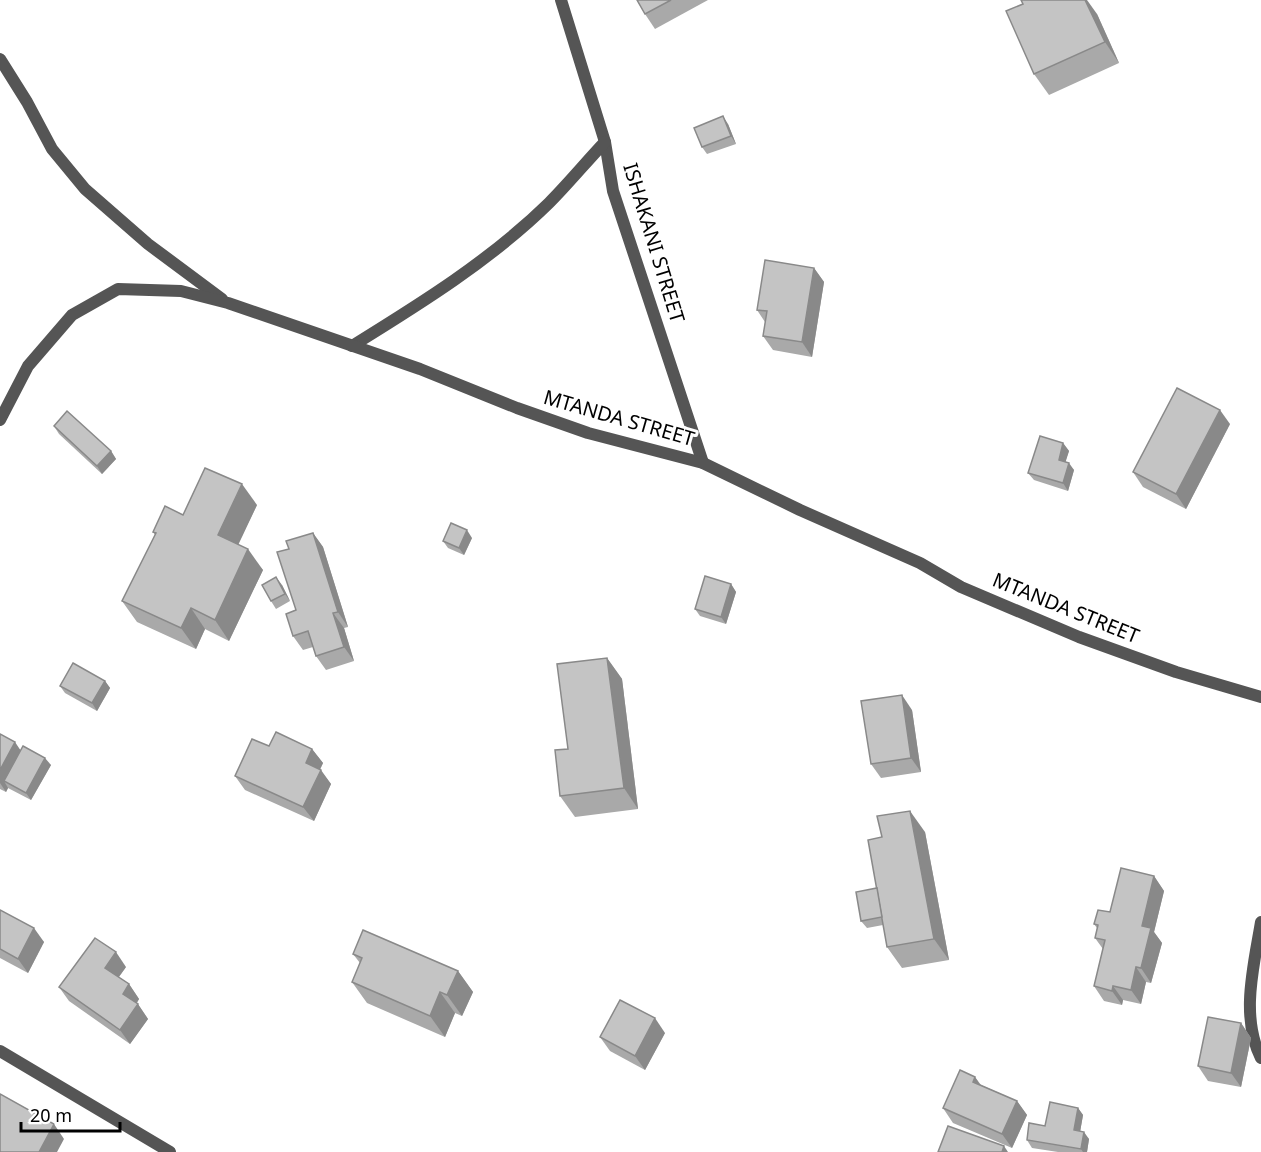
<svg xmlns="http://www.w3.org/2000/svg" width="1261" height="1152" viewBox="0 0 1261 1152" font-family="'Noto Sans',sans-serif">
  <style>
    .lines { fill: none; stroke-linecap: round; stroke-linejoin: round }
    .minor { stroke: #555; stroke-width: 12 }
    .wall { fill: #a9a9a9 }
    .shaded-wall { fill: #898989 }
    .building { fill: #c4c4c4; stroke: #898989; stroke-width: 1.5 }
    .labels { text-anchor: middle; stroke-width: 6; stroke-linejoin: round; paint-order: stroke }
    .street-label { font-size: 20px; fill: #000; stroke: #fff }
  </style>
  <rect width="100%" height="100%" fill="#fff"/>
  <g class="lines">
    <!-- minor -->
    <g class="minor">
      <polyline points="561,0 605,142 613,191 703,463"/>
      <polyline points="0,59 27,102 52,149 85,189 148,244 222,299"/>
      <path d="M 352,346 C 420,304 491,260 549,203 C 568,184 586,162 605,142"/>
      <polyline points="0,420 28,366 72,315 118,289 181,291 228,303 420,369 517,408 588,433 703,463 800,510 920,563 961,587 1079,637 1176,672 1261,697"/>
      <path d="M 1261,922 C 1254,965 1240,1016 1261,1058"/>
      <polyline points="0,1051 170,1152"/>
    </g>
  </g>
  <!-- wall -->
  <g class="wall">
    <polygon points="637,0 708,0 655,29 645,14"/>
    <polygon points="1023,4 1097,14 1119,63 1049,95 1034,74"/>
    <polygon points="728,124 736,144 707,154 702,147"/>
    <polygon points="814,268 824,282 812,357 773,350 763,336 765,322 757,310"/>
    <polygon points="1230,424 1186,509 1143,487 1133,472"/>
    <polygon points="54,426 111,451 116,459 102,474 59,434"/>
    <polygon points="1063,443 1069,451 1065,462 1074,470 1068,491 1034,480 1028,473"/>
    <polygon points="257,505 238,544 263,570 229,641 205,629 196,649 137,622 122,601 155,535 153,532 183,515"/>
    <polygon points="313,533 323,547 348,627 344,628 354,661 326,670 316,656 313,647 303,650 293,636 296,610 289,549"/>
    <polygon points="472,538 464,555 448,548 443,541"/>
    <polygon points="731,584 736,592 726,624 700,616 695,609"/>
    <polygon points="282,585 290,601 276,609 271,601"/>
    <polygon points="607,658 622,679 638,809 575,817 560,796 568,749"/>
    <polygon points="105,681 110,688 97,711 65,693 60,686"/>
    <polygon points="912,710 921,772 881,778 871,764"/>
    <polygon points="0,734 20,750 51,765 31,800 8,788 6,792 0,789"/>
    <polygon points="269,746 312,749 323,763 320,770 331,784 314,821 245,790 235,776"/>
    <polygon points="925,832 949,960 902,968 887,947 883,925 867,928 861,921 877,888"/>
    <polygon points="1154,876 1164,891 1154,932 1162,943 1151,983 1146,982 1141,1004 1123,1000 1122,1005 1104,1001 1094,986 1103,949 1095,938 1097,928 1094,924"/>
    <polygon points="0,910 44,942 28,973 0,958"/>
    <polygon points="353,954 458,971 473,992 462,1016 455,1013 445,1037 367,1003 352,982 360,963"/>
    <polygon points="126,967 119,977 129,984 139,999 137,1003 148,1019 130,1044 69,1001 59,987"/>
    <polygon points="1241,1023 1251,1038 1241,1087 1208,1081 1198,1066"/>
    <polygon points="665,1033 645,1070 610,1051 600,1037"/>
    <polygon points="975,1077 981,1085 1017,1101 1027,1115 1012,1148 953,1123 943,1108"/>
    <polygon points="1078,1108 1083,1115 1080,1132 1089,1139 1087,1152 1058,1152 1032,1148 1027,1140 1045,1126"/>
  </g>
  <!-- shaded-wall -->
  <g class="shaded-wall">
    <polygon points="1085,0 1087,0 1097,14 1119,63 1105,42"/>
    <polygon points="723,116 728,124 736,144 731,136"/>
    <polygon points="814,268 824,282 812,357 802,342"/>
    <polygon points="1220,410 1230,424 1186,509 1176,494"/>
    <polygon points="1063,443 1069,451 1064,467 1059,460"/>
    <polygon points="111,451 116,459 102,474 97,466"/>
    <polygon points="1069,463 1074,470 1068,491 1063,483"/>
    <polygon points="242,484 257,505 233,556 218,535"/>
    <polygon points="467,530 472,538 464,555 459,548"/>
    <polygon points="313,533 323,547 348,627 338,612"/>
    <polygon points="248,549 263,570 229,641 215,620"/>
    <polygon points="276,577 282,585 290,601 285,594"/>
    <polygon points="731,584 736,592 726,624 721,617"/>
    <polygon points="191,608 205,629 196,649 181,628"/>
    <polygon points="333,613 344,628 354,661 344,647"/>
    <polygon points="607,658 622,679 638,809 624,788"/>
    <polygon points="105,681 110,688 97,711 92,703"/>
    <polygon points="902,695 912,710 921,772 911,758"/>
    <polygon points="15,742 25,757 4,781 8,788 6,792 0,783 0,770"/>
    <polygon points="312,749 323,763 316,777 306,763"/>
    <polygon points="45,758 51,765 31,800 26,793"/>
    <polygon points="321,770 331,784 314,821 303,807"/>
    <polygon points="910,811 925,832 949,960 934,939"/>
    <polygon points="1154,876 1164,891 1154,932 1162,943 1151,983 1141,968 1142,926"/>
    <polygon points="34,928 44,942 28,973 18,959"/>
    <polygon points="116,952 126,967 115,982 105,968"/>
    <polygon points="1136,967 1146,982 1141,1004 1131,990"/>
    <polygon points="458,971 473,992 462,1016 447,995"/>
    <polygon points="129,984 139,999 133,1008 123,994"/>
    <polygon points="1113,986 1123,1000 1122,1005 1112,991"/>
    <polygon points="440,992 455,1013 445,1037 430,1016"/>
    <polygon points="138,1004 148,1019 130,1044 120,1030"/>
    <polygon points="655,1018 665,1033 645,1070 635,1056"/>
    <polygon points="1241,1023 1251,1038 1241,1087 1231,1073"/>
    <polygon points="975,1077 985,1092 973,1082"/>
    <polygon points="1017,1101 1027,1115 1012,1148 1002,1134"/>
    <polygon points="1078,1108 1083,1115 1079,1138 1074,1130"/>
    <polygon points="54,1124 64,1139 57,1152 39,1152"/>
    <polygon points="1084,1132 1089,1139 1087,1152 1083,1152 1081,1149"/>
    <polygon points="1004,1146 1008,1152 1002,1152"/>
  </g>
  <!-- building -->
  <g class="building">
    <polygon points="637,0 671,0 645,14"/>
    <polygon points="1021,0 1085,0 1105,42 1034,74 1006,11 1023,4"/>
    <polygon points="723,116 731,136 702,147 694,128"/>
    <polygon points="765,260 814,268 802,342 763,336 767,311 757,310"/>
    <polygon points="1177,388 1220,410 1176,494 1133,472"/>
    <polygon points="67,411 111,451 97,466 54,426"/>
    <polygon points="1040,436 1063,443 1059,460 1069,463 1063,483 1028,473"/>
    <polygon points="205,468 242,484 218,535 248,549 215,620 191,608 181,628 122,601 156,533 153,532 165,506 183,515"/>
    <polygon points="451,523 467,530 459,548 443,541"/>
    <polygon points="313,533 338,612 333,613 344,647 316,656 308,631 293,636 286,614 296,610 277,552 289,549 286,541"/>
    <polygon points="705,576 731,584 721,617 695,609"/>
    <polygon points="276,577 285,594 271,601 262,585"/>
    <polygon points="607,658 624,788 560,796 555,750 568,749 557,664"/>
    <polygon points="73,663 105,681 92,703 60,686"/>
    <polygon points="902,695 911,758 871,764 861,701"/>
    <polygon points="276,732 312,749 306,763 321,770 303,807 235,776 252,739 269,746"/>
    <polygon points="0,734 15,742 0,770"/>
    <polygon points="23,746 45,758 26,793 4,781"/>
    <polygon points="910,811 934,939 887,947 868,840 882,837 877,816"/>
    <polygon points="1121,868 1154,876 1142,926 1151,928 1141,968 1136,967 1131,990 1113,986 1112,991 1094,986 1105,940 1095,938 1098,925 1094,924 1098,910 1110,912"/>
    <polygon points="877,888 882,917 861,921 856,892"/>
    <polygon points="0,910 34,928 18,959 0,949"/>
    <polygon points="363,930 458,971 447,995 440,992 430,1016 352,982 362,958 353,954"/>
    <polygon points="95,938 116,952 105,968 129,984 123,994 138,1004 120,1030 59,987"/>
    <polygon points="620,1000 655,1018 635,1056 600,1037"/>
    <polygon points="1208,1017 1241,1023 1231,1073 1198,1066"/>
    <polygon points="960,1070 975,1077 973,1082 1017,1101 1002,1134 943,1108"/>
    <polygon points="0,1094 54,1124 39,1152 0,1152"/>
    <polygon points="1050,1102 1078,1108 1074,1130 1084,1132 1081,1149 1027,1140 1029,1123 1045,1126"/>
    <polygon points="948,1126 1004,1146 1002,1152 938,1152"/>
  </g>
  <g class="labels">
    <!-- street labels -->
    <g class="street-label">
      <text transform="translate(654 243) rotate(73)" y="7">ISHAKANI STREET</text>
      <text transform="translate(619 418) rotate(16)" y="7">MTANDA STREET</text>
      <text transform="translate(1066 608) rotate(22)" y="7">MTANDA STREET</text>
    </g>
  </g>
  <!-- scale -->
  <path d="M21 1122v9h99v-9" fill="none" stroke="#000000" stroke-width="3"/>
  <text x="30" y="1122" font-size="18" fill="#000000" stroke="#ffffff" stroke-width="4.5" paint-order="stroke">20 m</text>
</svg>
